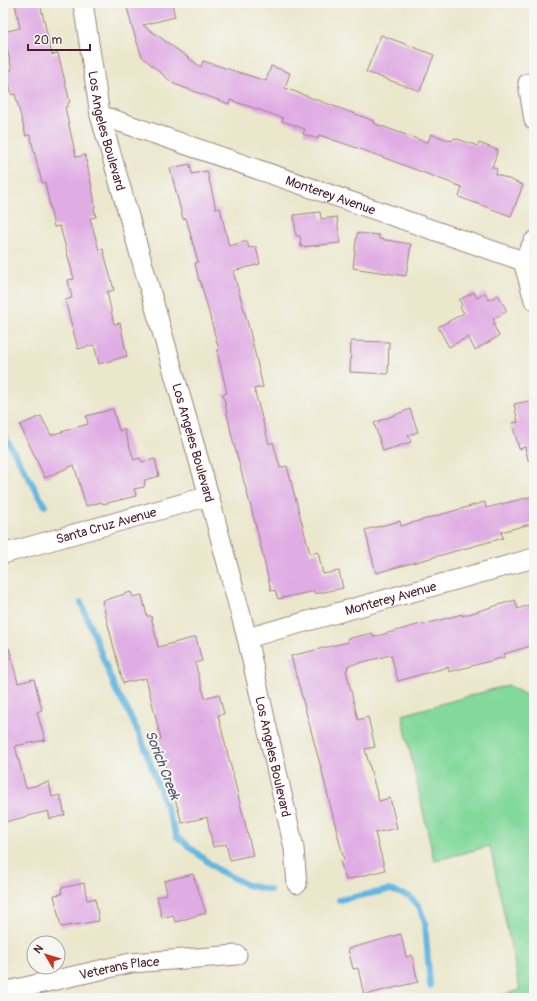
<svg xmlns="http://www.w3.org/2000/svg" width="537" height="1001" viewBox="0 0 537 1001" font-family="Pangolin,sans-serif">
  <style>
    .green { fill: #83d99c; stroke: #667c64 }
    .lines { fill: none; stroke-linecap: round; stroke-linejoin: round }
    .stream { stroke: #64b5df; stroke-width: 6 }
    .building { fill: #e0ace4 }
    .street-casing { stroke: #9a837c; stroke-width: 21 }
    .street { stroke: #fff; stroke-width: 19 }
    .labels { text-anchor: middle; stroke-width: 4; stroke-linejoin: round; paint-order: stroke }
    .street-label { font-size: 13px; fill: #4a1f2b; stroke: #f6f6f2 }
    .water-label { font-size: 14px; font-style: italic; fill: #53546a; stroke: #f6f6f2 }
  </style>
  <rect width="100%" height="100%" fill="#f6f6f2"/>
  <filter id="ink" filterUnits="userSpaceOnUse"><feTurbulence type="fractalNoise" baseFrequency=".025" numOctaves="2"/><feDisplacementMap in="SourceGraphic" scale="8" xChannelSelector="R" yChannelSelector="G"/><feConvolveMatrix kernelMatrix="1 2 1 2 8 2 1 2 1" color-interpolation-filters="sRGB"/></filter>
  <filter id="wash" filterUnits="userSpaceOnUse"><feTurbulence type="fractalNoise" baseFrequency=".012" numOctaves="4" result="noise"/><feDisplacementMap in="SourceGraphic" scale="16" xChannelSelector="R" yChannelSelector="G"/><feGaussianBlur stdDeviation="0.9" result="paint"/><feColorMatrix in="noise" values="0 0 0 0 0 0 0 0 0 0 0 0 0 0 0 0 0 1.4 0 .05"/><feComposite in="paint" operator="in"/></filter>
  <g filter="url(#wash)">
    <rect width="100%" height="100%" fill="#ebe7cd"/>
    <!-- green -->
    <polygon class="green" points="508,685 534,700 534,998 491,998 520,990 490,846 434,861 402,715"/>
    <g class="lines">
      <!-- stream -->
      <g class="stream">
        <polyline points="3,433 45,506"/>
        <polyline points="81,602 116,691 127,709 141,738 177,837 218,870 247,885 270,890"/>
        <polyline points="339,900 389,890 409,896 419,906 425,922 430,986"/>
      </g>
    </g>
    <g id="blocks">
      <!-- building -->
      <g class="building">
        <polygon points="15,3 40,3 52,55 58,53 70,102 68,103 68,106 65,107 76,157 85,155 94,197 95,207 94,207 96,217 90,218 99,250 103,249 114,290 107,292 114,324 120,323 127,356 99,364 94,345 78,349 65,300 72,298 68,280 74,279 60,226 54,227 45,182 42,183 30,135 26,136 15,94 12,95 6,71 12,70 3,32 20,28"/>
        <polygon points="126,3 172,3 175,17 143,25 201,67 203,61 266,81 271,66 290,73 285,88 374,121 373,123 426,142 428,142 431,134 452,141 454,138 478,146 479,143 498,150 492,167 497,169 496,174 523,185 511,216 459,197 462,187 363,150 319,135 318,139 303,134 305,129 282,121 283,118 230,100 229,104 174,84 142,57 132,27"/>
        <polygon points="381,35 434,55 420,91 366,72"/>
        <polygon points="190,164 192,174 207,171 216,209 220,208 229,246 247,241 249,248 256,247 260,264 233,271 248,324 263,387 254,389 269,444 273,442 280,468 287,466 310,554 318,552 323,574 339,571 343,588 315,594 314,591 278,599 275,590 271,591 257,530 232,437 223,394 227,393 217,351 219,350 200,280 199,281 195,263 198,262 186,218 183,219 170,168"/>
        <polygon points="320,212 321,219 337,217 340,243 301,247 300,236 296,236 294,215"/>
        <polygon points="357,233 379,235 379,239 411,244 406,276 353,268"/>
        <polygon points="474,292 477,298 485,293 489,300 498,295 507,311 493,319 495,323 493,324 499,336 475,350 468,337 449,347 438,327 464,313 460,307 462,305 459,300"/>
        <polygon points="351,341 389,342 388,374 350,372"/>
        <polygon points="534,400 534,459 528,460 525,447 519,449 512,423 518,422 514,404"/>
        <polygon points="113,409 119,431 124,429 134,460 140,458 142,462 155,459 159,476 145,480 144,487 134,489 136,496 103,504 102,502 86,506 74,465 45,478 20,425 41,416 51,435 88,424 86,416"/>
        <polygon points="410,409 418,432 408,435 411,442 383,451 374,423"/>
        <polygon points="534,496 534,523 501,532 503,538 376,573 365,530 400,521 401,526 485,502 486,508"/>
        <polygon points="131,592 133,597 142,595 147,616 151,616 158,647 196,637 202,661 195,663 205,698 219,694 224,714 218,715 253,855 230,860 226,844 213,847 207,817 182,823 165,764 162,764 156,741 161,739 146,678 123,683 102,601"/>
        <polygon points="515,600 518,609 534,603 534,645 504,654 505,657 449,672 448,667 398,681 391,655 347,666 348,669 346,670 358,720 368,717 375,747 365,749 379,801 390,798 397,828 375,833 385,870 346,880 340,861 344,860 320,764 291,656 348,642 347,639 372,633 373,637 421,624 422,625 462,614 462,616"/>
        <polygon points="9,648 18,683 34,679 42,710 37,712 45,740 15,746 26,788 49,782 52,797 60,795 65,815 50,819 48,811 5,822 3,813 3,649"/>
        <polygon points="193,874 206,913 175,922 173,915 162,918 157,897 167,894 164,881"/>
        <polygon points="84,883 87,900 95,898 99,921 61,927 54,895 62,894 61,888"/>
        <polygon points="401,934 406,957 412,955 418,982 364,995 358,968 353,969 348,949"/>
      </g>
    </g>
  </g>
  <g filter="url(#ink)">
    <use href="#blocks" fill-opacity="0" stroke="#9a837c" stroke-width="1"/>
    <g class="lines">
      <defs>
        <g id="street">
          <path id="s1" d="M 83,3 L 100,115 L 209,496 L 247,638 L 294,848 L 297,884"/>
          <polyline points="528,83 534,120"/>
          <path id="s2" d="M 100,115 L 523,261"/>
          <polyline points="523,261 534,300"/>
          <polyline points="523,261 534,241"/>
          <path id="s3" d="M 3,554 L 209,496"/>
          <path id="s4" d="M 247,638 L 534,558"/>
          <path id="s5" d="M 3,992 L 131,963 L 237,955"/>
        </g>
      </defs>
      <!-- street casing -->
      <use href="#street" class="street-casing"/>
      <!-- street -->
      <use href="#street" class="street"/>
    </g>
  </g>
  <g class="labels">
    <!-- street labels -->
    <g class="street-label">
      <text dy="5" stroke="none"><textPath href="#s1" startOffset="130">Los Angeles Boulevard</textPath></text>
      <text dy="5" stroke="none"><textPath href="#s2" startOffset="244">Monterey Avenue</textPath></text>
      <text dy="5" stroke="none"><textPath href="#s1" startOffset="454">Los Angeles Boulevard</textPath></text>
      <text dy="5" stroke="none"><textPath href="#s3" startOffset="107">Santa Cruz Avenue</textPath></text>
      <text dy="5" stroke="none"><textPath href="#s4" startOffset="149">Monterey Avenue</textPath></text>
      <text dy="5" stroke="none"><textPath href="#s1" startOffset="778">Los Angeles Boulevard</textPath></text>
      <text dy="5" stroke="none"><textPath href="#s5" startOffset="119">Veterans Place</textPath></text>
    </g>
    <!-- water labels -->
    <g class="water-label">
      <text transform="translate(163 765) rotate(69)" y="5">Sorich Creek</text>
    </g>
  </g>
  <!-- margin -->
  <rect width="537" height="1001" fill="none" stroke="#f6f6f2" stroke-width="16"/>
  <!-- north arrow -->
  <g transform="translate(46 955) rotate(308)"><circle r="19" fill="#f6f6f2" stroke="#b1a0a2"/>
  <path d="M0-3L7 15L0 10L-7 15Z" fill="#c8321e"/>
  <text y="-6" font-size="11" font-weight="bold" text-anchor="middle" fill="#4a1f2b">N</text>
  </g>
  <!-- scale -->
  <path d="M28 44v6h62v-6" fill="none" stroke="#4a1f2b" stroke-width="2"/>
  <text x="34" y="44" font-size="12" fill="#4a1f2b" stroke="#f6f6f2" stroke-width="3" paint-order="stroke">20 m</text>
</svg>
